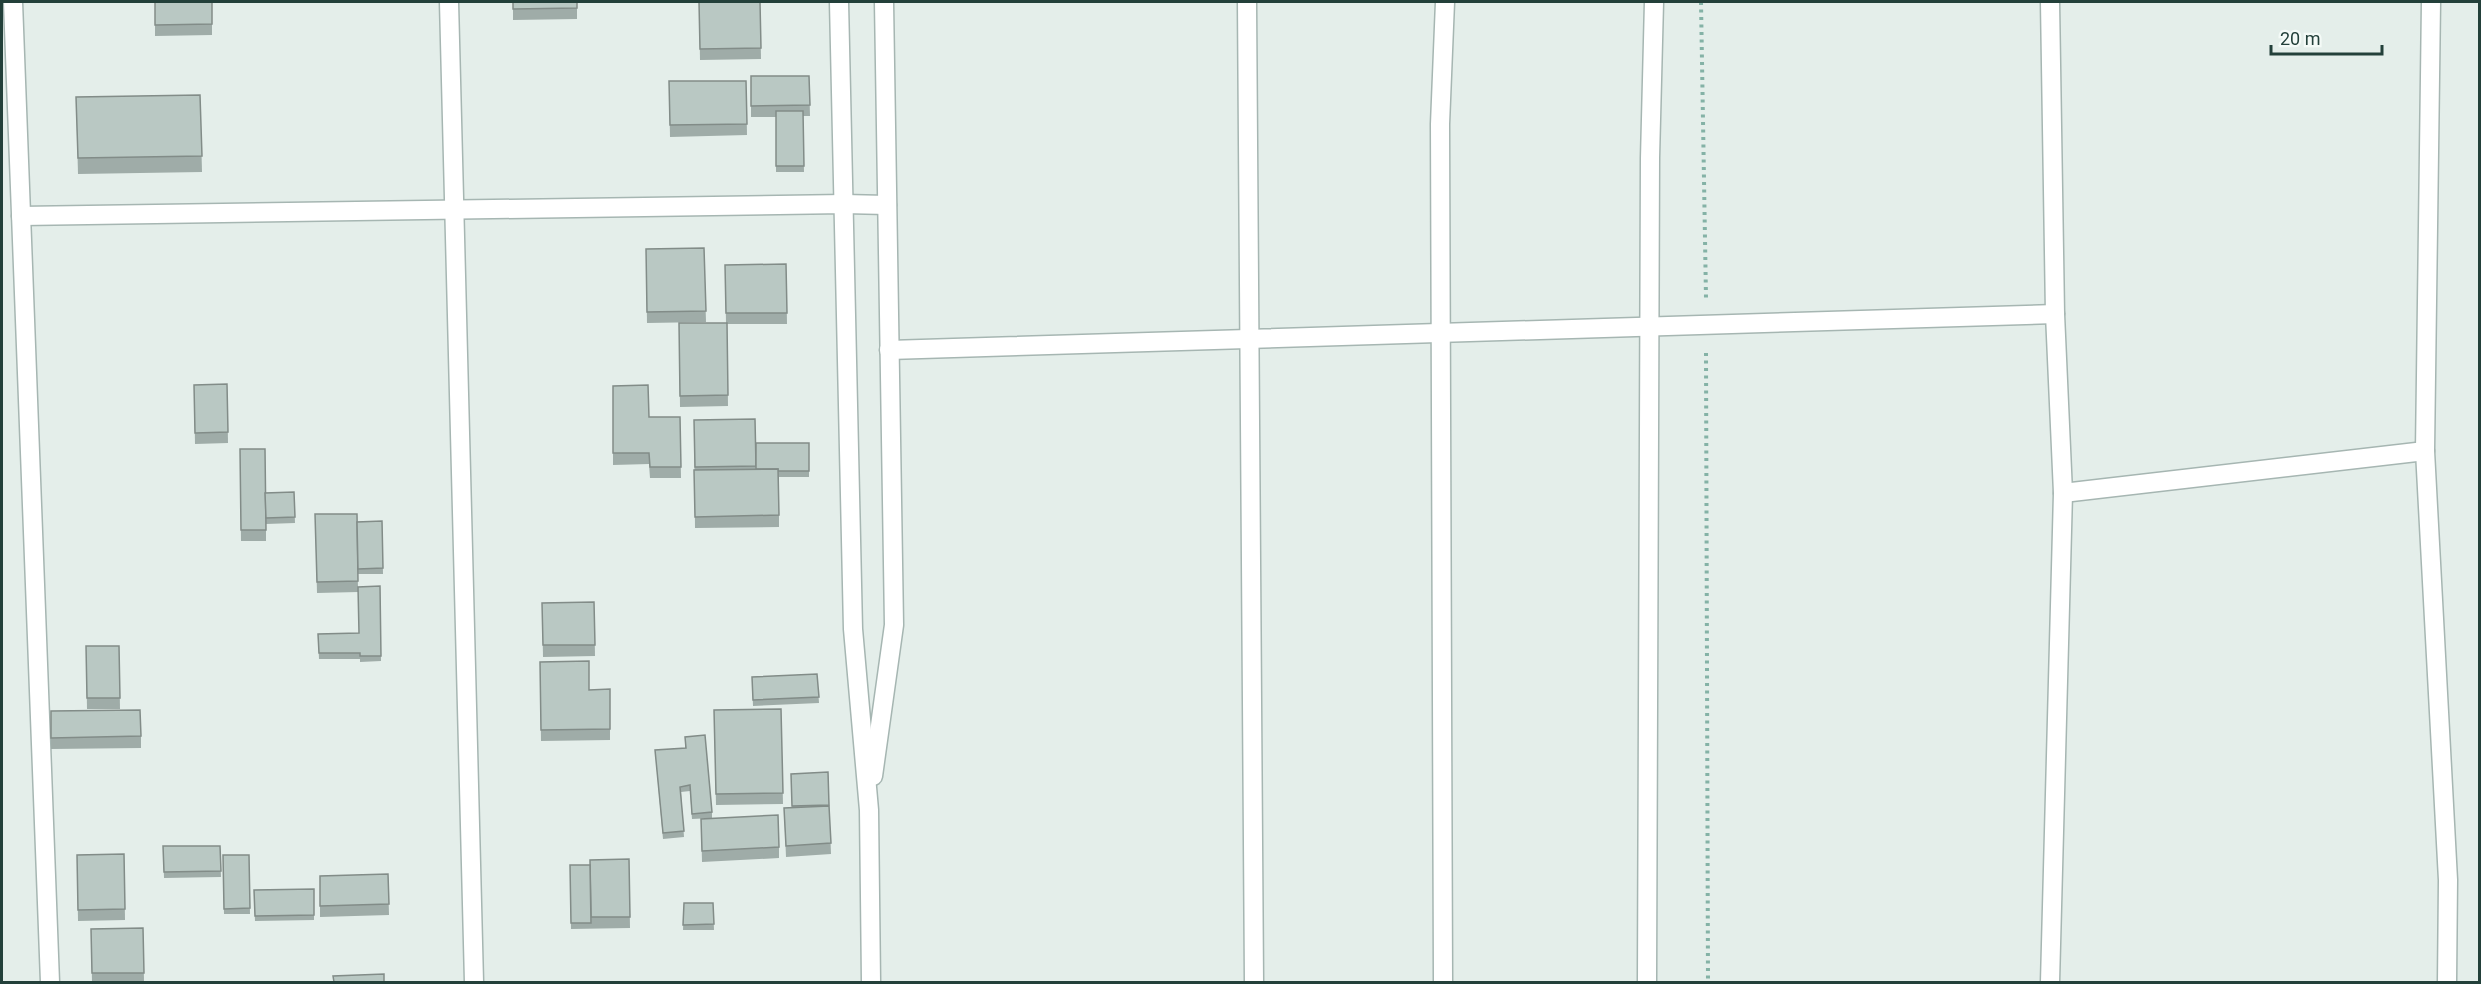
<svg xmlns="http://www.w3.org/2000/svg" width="2481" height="984" viewBox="0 0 2481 984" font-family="Roboto,sans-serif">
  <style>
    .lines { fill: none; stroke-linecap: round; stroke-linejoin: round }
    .minor-casing { stroke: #a6b6b2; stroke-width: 21 }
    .path { stroke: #84b2a6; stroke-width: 4; stroke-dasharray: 3 4.5; stroke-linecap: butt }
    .minor { stroke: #fff; stroke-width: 18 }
    .wall { fill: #9faca8 }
    .building { fill: #b9c8c3; stroke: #828c88; stroke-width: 1.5 }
  </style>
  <rect width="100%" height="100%" fill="#e4eeea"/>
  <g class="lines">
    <defs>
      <g id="minor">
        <polyline points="13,2 50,982"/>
        <polyline points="449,2 474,982"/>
        <polyline points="839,2 853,629 869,810 871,982"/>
        <polyline points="1247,2 1254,982"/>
        <polyline points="2431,2 2425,451 2448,880 2447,982"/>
        <polyline points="21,216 844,204 887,205"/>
        <polyline points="889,350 2055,314"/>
        <polyline points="2063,493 2425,451"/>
        <polyline points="873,776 894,625 884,2"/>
        <polyline points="1443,982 1440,124 1445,2"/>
        <polyline points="1647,982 1650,158 1654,2"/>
        <polyline points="2050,982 2063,493 2055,314 2050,2"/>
      </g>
    </defs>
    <!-- minor casing -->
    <use href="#minor" class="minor-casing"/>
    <!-- path -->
    <g class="path">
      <polyline points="1701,2 1706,298"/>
      <polyline points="1706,353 1708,982"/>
    </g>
    <!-- minor -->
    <use href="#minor" class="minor"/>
  </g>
  <!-- wall -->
  <g class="wall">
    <polygon points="155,2 212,2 212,35 155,36"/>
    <polygon points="513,2 577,2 577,19 513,20"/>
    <polygon points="699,2 760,2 761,59 700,60"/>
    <polygon points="751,76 809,76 810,116 803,116 804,172 776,172 776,117 751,117"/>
    <polygon points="669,81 746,81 747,135 670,137"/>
    <polygon points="200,95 202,172 78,174 76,97"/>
    <polygon points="704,248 706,322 647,323 646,249"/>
    <polygon points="786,264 787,324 727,324 728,406 680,407 679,323 726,323 725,265"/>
    <polygon points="227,384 228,443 195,444 194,385"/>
    <polygon points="613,386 649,417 680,417 681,478 650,478 649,464 613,465"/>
    <polygon points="694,420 756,443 809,443 809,477 779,477 779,527 695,528"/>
    <polygon points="240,449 265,493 294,492 295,523 266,524 266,541 241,541"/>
    <polygon points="315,514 357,514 358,592 317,593"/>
    <polygon points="382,521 383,574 358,574 357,522"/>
    <polygon points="380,586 381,661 360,662 360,659 319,659 318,634 359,633"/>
    <polygon points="594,602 595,656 543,657 542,603"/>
    <polygon points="86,646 119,646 120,709 87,709"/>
    <polygon points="540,662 589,690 610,689 610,740 541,741"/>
    <polygon points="817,674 819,703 753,706 752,677"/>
    <polygon points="781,709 783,804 716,805 714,710"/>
    <polygon points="51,711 141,736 141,748 51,749"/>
    <polygon points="685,737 712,812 712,818 692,819 690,791 681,792 684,837 663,839 655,750 685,748"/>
    <polygon points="828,772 831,854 786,857 784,808 792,808 791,774"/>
    <polygon points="701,819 779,847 779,858 702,862"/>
    <polygon points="163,846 220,846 221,877 164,878"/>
    <polygon points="124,854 125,920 78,921 77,855"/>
    <polygon points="223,855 249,855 250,914 224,914"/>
    <polygon points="629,859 630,928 571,929 570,865 590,865"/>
    <polygon points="388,874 389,915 320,917 320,876"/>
    <polygon points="314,889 314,920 255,921 254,890"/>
    <polygon points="684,903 713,903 714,930 683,930"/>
    <polygon points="143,928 144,982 92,982 91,929"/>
  </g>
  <!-- building -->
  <g class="building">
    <polygon points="155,2 212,2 212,24 155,25"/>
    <polygon points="513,2 577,2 577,8 513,9"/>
    <polygon points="699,2 760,2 761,48 700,49"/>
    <polygon points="751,76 809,76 810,105 751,106"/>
    <polygon points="669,81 746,81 747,124 670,125"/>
    <polygon points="200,95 202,156 78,158 76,97"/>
    <polygon points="776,111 803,111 804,166 776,166"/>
    <polygon points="704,248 706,311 647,312 646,249"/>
    <polygon points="786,264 787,313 726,313 725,265"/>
    <polygon points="679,323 727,323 728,395 680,396"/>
    <polygon points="227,384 228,432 195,433 194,385"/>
    <polygon points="648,385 649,417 680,417 681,467 650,467 649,453 613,453 613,386"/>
    <polygon points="755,419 756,466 695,467 694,420"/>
    <polygon points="756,443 809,443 809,471 778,471 778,469 756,469"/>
    <polygon points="240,449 265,449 266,530 241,530"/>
    <polygon points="778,469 779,515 695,517 694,470"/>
    <polygon points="294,492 295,517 266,518 265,493"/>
    <polygon points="315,514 357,514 358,581 317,582"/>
    <polygon points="382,521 383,568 358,569 357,522"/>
    <polygon points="380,586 381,656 360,656 360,653 319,653 318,634 359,633 358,587"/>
    <polygon points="594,602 595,645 543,645 542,603"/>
    <polygon points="86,646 119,646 120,698 87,698"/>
    <polygon points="589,661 589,690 610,689 610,729 541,730 540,662"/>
    <polygon points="817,674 819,697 753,700 752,677"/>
    <polygon points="781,709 783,793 716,794 714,710"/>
    <polygon points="140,710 141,736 51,738 51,711"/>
    <polygon points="705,735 712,812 692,814 690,785 680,787 684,831 663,833 655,750 686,748 685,737"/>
    <polygon points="828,772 829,805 792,806 791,774"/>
    <polygon points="829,806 831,843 786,846 784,808"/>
    <polygon points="778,815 779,847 702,851 701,819"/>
    <polygon points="163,846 220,846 221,871 164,872"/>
    <polygon points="124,854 125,909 78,910 77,855"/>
    <polygon points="223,855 249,855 250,908 224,909"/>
    <polygon points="629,859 630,917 591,917 590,860"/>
    <polygon points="570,865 590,865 591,923 571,923"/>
    <polygon points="388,874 389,904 320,906 320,876"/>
    <polygon points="314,889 314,915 255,916 254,890"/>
    <polygon points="684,903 713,903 714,924 683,925"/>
    <polygon points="143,928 144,973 92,973 91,929"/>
    <polygon points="384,974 384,982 334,982 333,976"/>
  </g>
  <!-- border -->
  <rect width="2481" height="984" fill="none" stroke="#23403a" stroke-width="6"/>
  <!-- scale -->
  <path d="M2271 45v9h111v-9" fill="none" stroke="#23403a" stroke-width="3"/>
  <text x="2280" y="45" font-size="18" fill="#23403a" stroke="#f4faf7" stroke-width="4.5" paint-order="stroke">20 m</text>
</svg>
